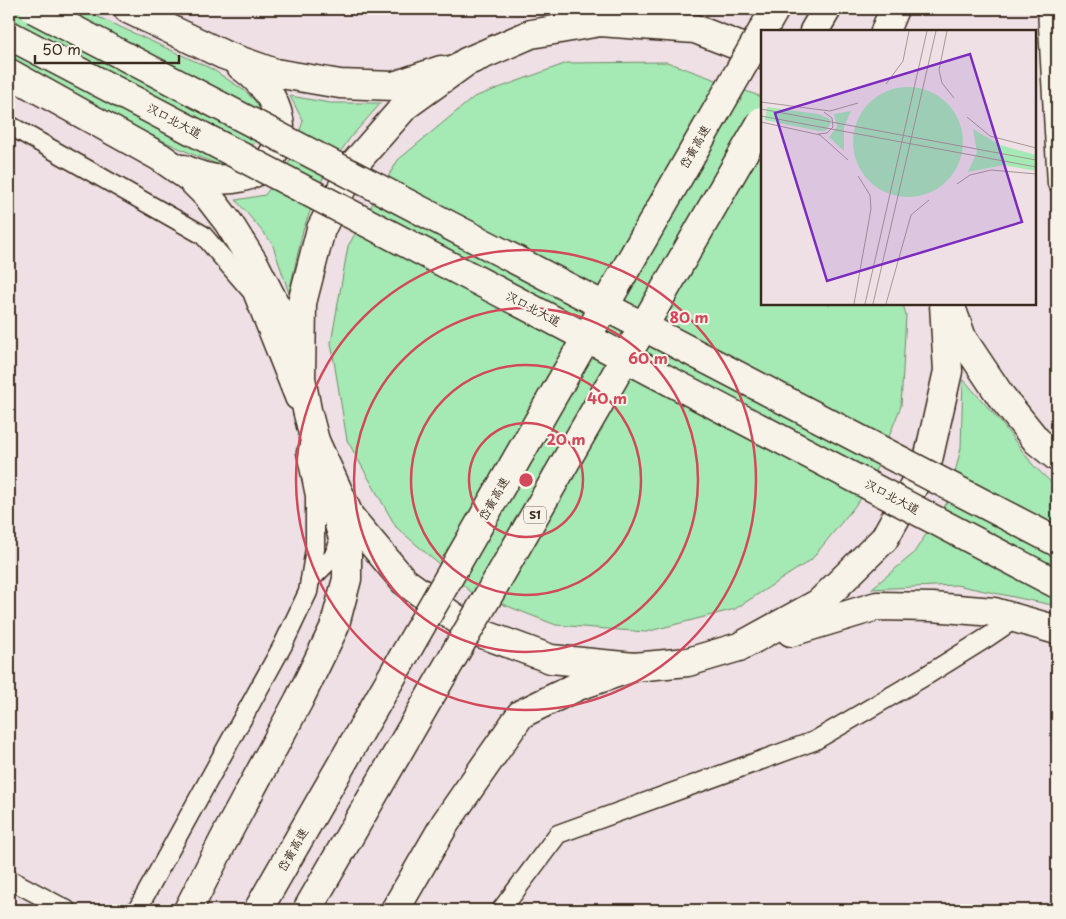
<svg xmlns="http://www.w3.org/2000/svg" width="1066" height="919" viewBox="0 0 1066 919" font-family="'Playpen Sans','LXGW WenKai TC',sans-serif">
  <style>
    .green { fill: #a5e9b4; stroke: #708a69 }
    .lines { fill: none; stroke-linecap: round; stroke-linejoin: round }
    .street-casing { stroke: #3b2a1e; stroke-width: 21 }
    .primary-casing { stroke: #3b2a1e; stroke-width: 31 }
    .highway-casing { stroke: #3b2a1e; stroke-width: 31 }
    .street { stroke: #f7f3e8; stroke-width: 18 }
    .primary { stroke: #f7f3e8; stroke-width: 28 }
    .highway { stroke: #f7f3e8; stroke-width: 28 }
    .primary-bridge-casing { stroke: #3b2a1e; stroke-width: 31; stroke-linecap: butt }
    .highway-bridge-casing { stroke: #3b2a1e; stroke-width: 31; stroke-linecap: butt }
    .primary-bridge { stroke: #f7f3e8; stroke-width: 28 }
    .highway-bridge { stroke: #f7f3e8; stroke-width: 28 }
    .ring { fill: none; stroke: #d1495b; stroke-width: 2.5 }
    .labels { text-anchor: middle; stroke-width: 4; stroke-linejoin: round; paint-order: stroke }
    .shield { fill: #f7f3e8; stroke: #73665b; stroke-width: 1 }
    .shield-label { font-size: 11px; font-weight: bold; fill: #3b2a1e }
    .street-label { font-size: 12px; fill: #3b2a1e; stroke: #f7f3e8 }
    .inset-road { fill: none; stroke: #a69795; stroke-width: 1 }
    .view { fill: #7b2cbf; fill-opacity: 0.15; stroke: #7b2cbf; stroke-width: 2.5 }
    .inset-edge { fill: none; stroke: #3b2a1e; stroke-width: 2.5 }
    .centre { fill: #d1495b; stroke: #f7f3e8; stroke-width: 2.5 }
    .ring-label { font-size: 15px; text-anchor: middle; font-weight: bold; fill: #d1495b; stroke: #f7f3e8; stroke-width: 4; stroke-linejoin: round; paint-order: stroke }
  </style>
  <rect width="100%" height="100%" fill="#eee0e4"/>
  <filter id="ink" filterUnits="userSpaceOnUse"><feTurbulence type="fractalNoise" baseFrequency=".02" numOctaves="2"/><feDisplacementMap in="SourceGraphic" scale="10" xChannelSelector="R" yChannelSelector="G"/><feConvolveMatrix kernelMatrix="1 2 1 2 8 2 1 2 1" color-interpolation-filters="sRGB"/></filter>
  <g filter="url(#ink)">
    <!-- green -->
    <g class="green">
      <path d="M 9,9 L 81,9 L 212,69 L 245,91 L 264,110 L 254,144 L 220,165 C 146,138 78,94 9,57 Z"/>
      <polygon points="667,62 762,97 762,304 903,304 906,315 901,406 868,490 811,560 735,609 646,632 556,625 471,592 396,527 347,440 331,343 348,246 398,160 474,97 567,63"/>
      <polygon points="290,96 330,103 381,103 350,138 324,175 303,230 289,293 272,243 236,200 265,195 290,161 303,121"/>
      <polygon points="963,379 999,420 1033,465 1057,488 1057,606 956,585 871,589 913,554 948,501 961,448"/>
    </g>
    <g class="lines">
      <defs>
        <g id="street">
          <polyline points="1047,9 1057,184"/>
          <polyline points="9,125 203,235 252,292 295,400"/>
          <polyline points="310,580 333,557 342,536"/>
          <polyline points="9,879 67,910"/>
          <polyline points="137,910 283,645 308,592 315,549 315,496 306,452"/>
          <polyline points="501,910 558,834 814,741 927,675 988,637 1016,618"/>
        </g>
        <g id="primary">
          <polyline points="128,9 224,55 275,73 340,84 394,86 441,70"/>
          <polyline points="762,55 695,29 600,22 531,34 466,62 405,106 355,163 321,229 302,303 301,378 307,410 315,441 350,517 404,581 472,630 551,659 634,667 688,662 739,647 819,603 884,539 928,460 948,371 944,304"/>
          <polyline points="9,73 160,157 190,178 208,196 228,222 255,265 282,318 295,356"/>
          <path d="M 184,169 C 269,210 319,121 241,66"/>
          <polyline points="951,307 962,338 1000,395 1037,441 1057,457"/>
          <polyline points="791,632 877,606 932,607 994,612 1057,630"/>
        </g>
        <g id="highway">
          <polyline points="600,22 624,9"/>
          <polyline points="814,31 827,9"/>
          <polyline points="885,31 894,9"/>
          <polyline points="188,910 230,828 299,700 334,628 347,579 347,552 315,441"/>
          <polyline points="395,910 446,822 521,714 578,686 634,667"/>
        </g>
      </defs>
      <!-- street casing -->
      <use href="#street" class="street-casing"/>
      <!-- primary casing -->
      <use href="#primary" class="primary-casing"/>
      <!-- highway casing -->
      <use href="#highway" class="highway-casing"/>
      <!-- street -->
      <use href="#street" class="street"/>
      <!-- primary -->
      <use href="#primary" class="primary"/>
      <!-- highway -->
      <use href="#highway" class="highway"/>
      <defs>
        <g id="primary-bridge">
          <polyline points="34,9 1057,542"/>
          <polyline points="9,35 1057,584"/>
        </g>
        <g id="highway-bridge">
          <polyline points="258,910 775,9"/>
          <polyline points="307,910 762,121"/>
        </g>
      </defs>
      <!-- primary-bridge casing -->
      <use href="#primary-bridge" class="primary-bridge-casing"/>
      <!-- highway-bridge casing -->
      <use href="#highway-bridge" class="highway-bridge-casing"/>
      <!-- primary-bridge -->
      <use href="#primary-bridge" class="primary-bridge"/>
      <!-- highway-bridge -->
      <use href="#highway-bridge" class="highway-bridge"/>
    </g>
  </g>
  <!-- distance rings -->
  <g class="ring">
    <circle cx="526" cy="480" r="57"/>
    <circle cx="526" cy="480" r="115"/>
    <circle cx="526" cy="480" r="172"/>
    <circle cx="526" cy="480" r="230"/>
  </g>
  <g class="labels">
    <!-- shield labels -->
    <rect class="shield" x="524" y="506.5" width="22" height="17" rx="4"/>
    <g class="shield-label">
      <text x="535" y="519">S1</text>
    </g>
    <!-- street labels -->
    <g class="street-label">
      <text transform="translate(174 121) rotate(28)" y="4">汉口北大道</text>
      <text transform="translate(695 147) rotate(-60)" y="4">岱黄高速</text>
      <text transform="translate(533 309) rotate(28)" y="4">汉口北大道</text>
      <text transform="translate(892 497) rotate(28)" y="4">汉口北大道</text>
      <text transform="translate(494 499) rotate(-60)" y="4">岱黄高速</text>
      <text transform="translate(293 850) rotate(-60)" y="4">岱黄高速</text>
    </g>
  </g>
  <!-- overview -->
  <g transform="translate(761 30)">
    <rect width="275" height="275" fill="#eee0e4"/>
    <path d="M92 112a55 55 0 1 1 110 0a55 55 0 1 1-110 0ZM 6,77 L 57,84 L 69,89 L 69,95 L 64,101 L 58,101 L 4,90 ZM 90,81 L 83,97 L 83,121 L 68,107 L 76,97 L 73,84 ZM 212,99 L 239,115 L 275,125 L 275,141 L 243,135 L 207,142 L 216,122 Z" fill="#a5e9b4"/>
    <path class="inset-road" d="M 186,1 L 178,40 L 181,53 L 193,68M 125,54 L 142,31 L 148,1M 0,72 L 69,81 L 97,73M 0,79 L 275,130M 0,86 L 275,137M 206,87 L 229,106 L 275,118M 0,92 L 59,105 L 87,130M 57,104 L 66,103 L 72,97 L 71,88 L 63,82M 196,154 L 209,145 L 230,140 L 275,144M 93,274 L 110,179 L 109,165 L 97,146M 104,274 L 166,1M 112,274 L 175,1M 125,274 L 150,185 L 168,170"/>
    <path class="view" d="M 209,24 L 261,192 L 66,251 L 14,83 Z"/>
    <rect width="275" height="275" class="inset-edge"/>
  </g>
  <circle cx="526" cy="480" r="8" class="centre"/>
  <g class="ring-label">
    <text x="689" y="323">80 m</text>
    <text x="648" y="364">60 m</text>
    <text x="607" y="404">40 m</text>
    <text x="566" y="445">20 m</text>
  </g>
  <!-- margin -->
  <rect width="1066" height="919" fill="none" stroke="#f7f3e8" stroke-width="30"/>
  <rect x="15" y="15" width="1036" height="889" fill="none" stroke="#3b2a1e" stroke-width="2" filter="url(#ink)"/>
  <!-- scale -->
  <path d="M35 55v8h144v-8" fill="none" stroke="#3b2a1e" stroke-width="2.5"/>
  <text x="42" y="55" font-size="15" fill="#3b2a1e" stroke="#f7f3e8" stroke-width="4" paint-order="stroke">50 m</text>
</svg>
